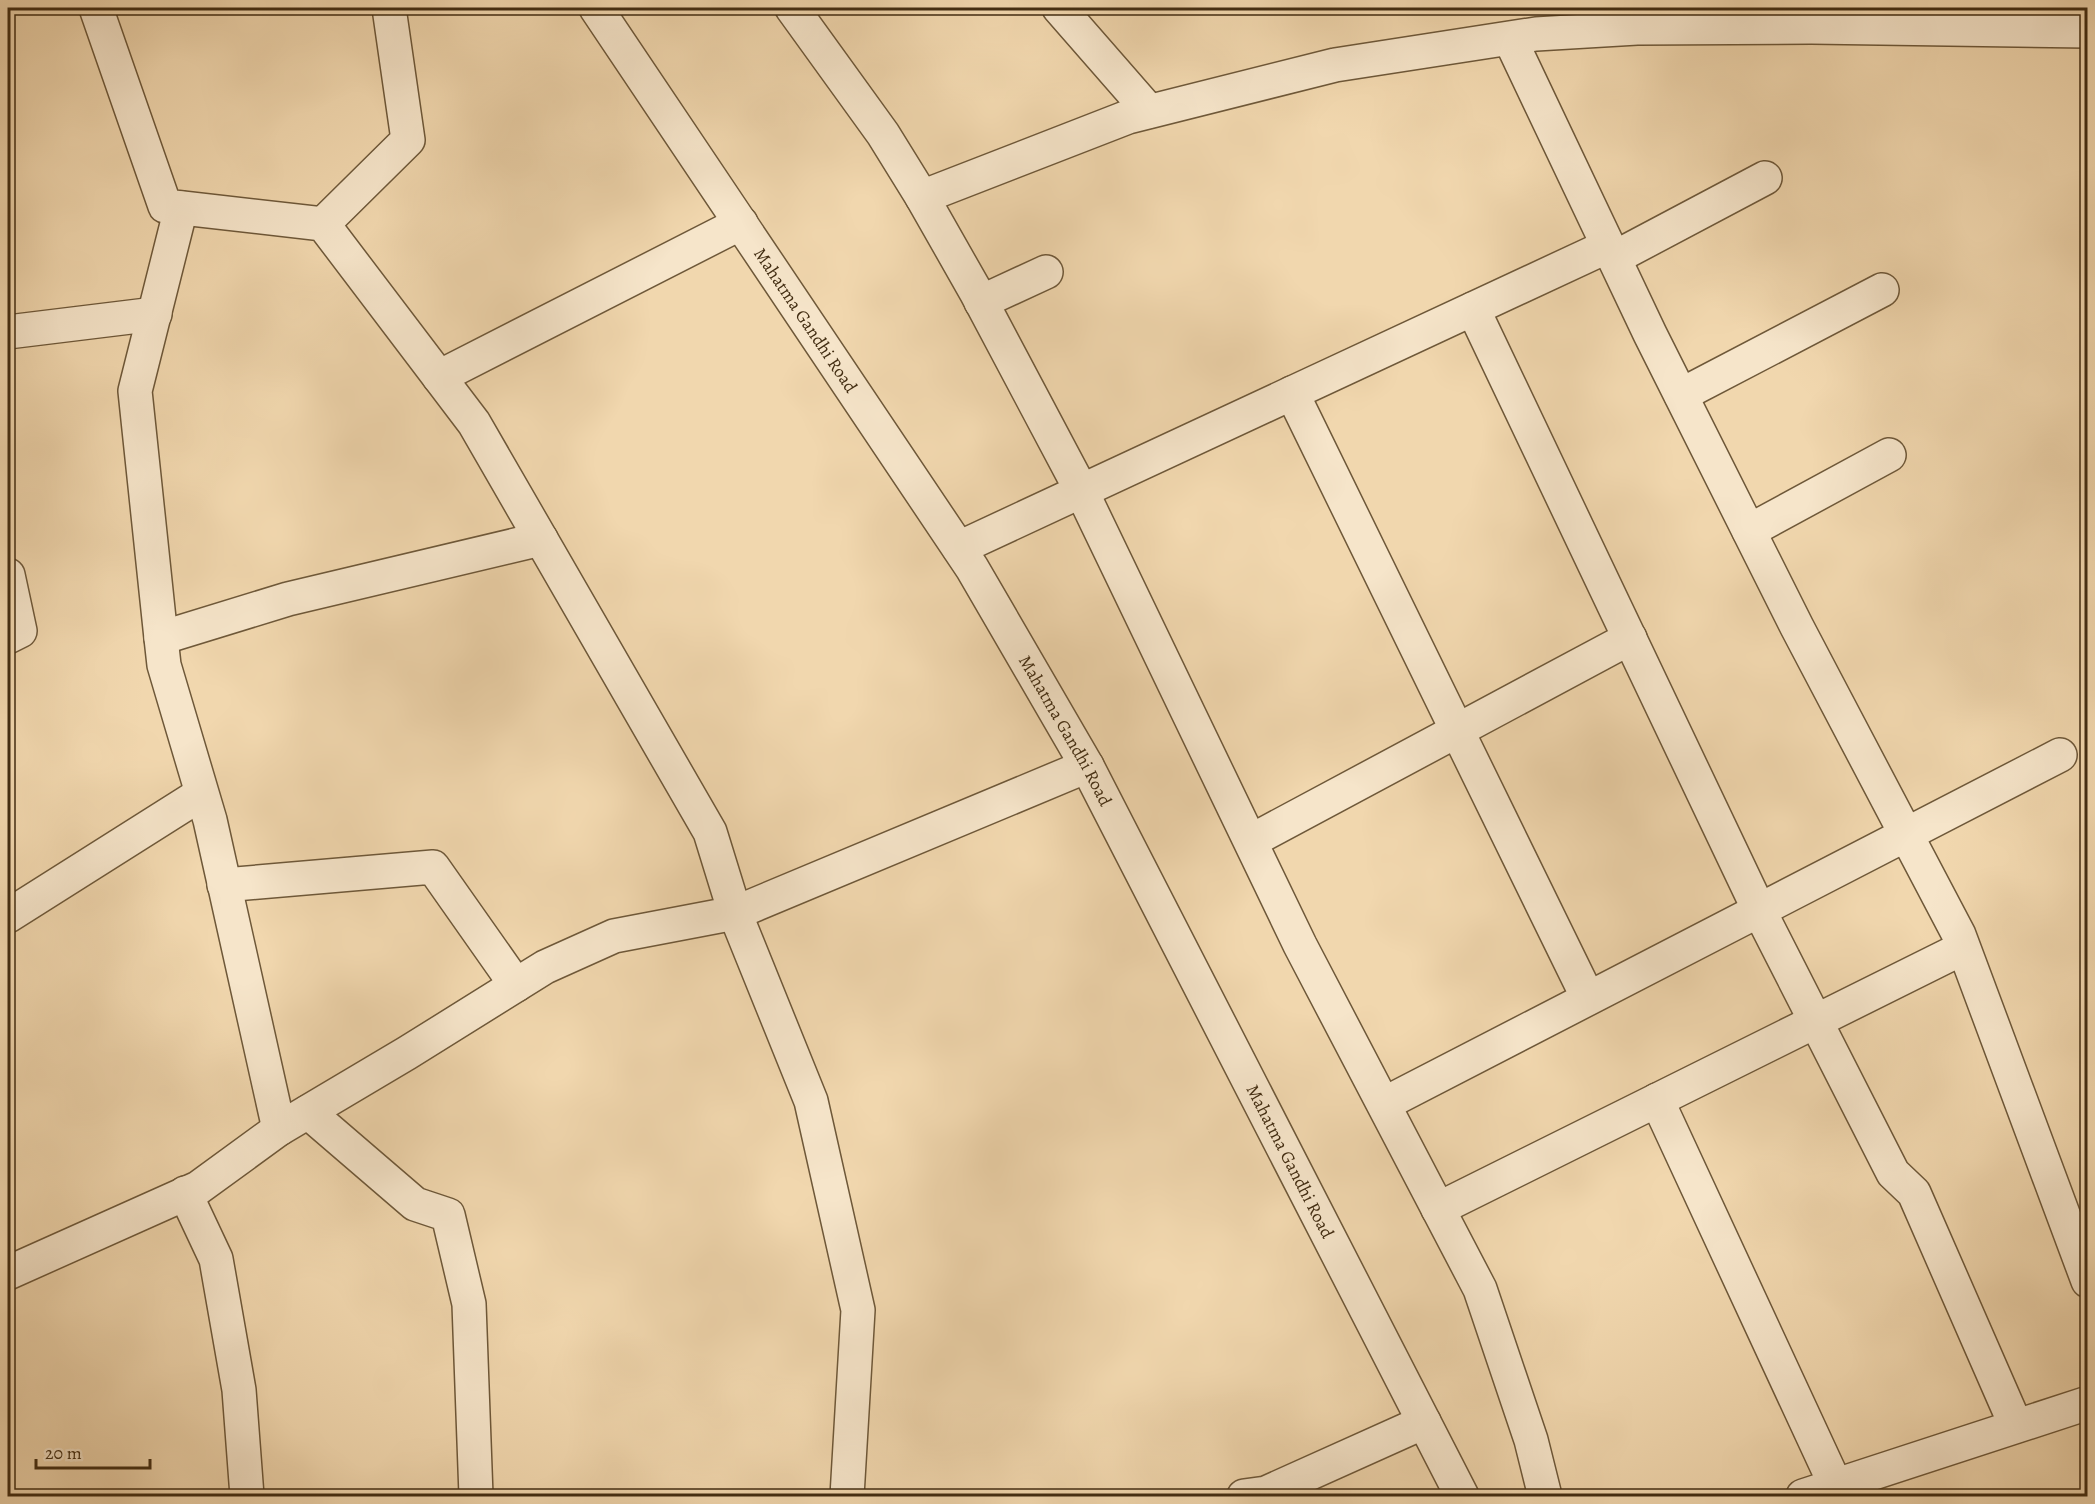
<svg xmlns="http://www.w3.org/2000/svg" width="2095" height="1504" viewBox="0 0 2095 1504" font-family="Alegreya,serif">
  <style>
    .lines { fill: none; stroke-linecap: round; stroke-linejoin: round }
    .minor-casing { stroke: #6e5839; stroke-width: 36 }
    .tertiary-casing { stroke: #6e5839; stroke-width: 36 }
    .minor { stroke: #f6e5ca; stroke-width: 33 }
    .tertiary { stroke: #f6e5ca; stroke-width: 33 }
    .labels { text-anchor: middle; stroke-width: 5; stroke-linejoin: round; paint-order: stroke }
    .street-label { font-size: 18px; fill: #422d12; stroke: #f6e5ca }
  </style>
  <rect width="100%" height="100%" fill="#f1d7ae"/>
  <filter id="stains"><feTurbulence type="fractalNoise" baseFrequency=".00333" numOctaves="4"/><feColorMatrix values="0 0 0 0 .2 0 0 0 0 .09 0 0 0 0 .02 0 0 0 .5 -.17"/></filter>
  <radialGradient id="worn" r=".72"><stop offset=".6" stop-color="#630" stop-opacity="0"/><stop offset="1" stop-color="#630" stop-opacity=".3"/></radialGradient>
  <g class="lines">
    <defs>
      <g id="minor">
        <polyline points="96,8 165,206 323,224 474,423 710,832 735,913 811,1101 858,1310 847,1496"/>
        <polyline points="792,8 883,134 922,197 976,292 1081,490 1300,945 1480,1289 1531,1440 1545,1496"/>
        <polyline points="1059,8 1149,111"/>
        <polyline points="1510,39 1650,334 1797,627 1959,935 2088,1281"/>
        <polyline points="922,197 1128,117 1335,65 1536,34 1637,28 1811,27 2088,31"/>
        <polyline points="181,208 135,391 161,638 164,665 210,820 279,1129"/>
        <polyline points="323,224 408,140 389,8"/>
        <polyline points="1614,258 1765,178"/>
        <polyline points="981,302 1046,272"/>
        <polyline points="1473,309 1759,910 1893,1173 1914,1193 2016,1426"/>
        <polyline points="8,332 155,314"/>
        <polyline points="439,377 741,223"/>
        <polyline points="1292,393 1588,998"/>
        <polyline points="1681,395 1882,290"/>
        <polyline points="1749,531 1889,455"/>
        <polyline points="959,548 1608,246"/>
        <polyline points="8,575 20,631 8,637"/>
        <polyline points="161,638 288,599 541,539"/>
        <polyline points="1251,841 1630,638"/>
        <polyline points="224,885 433,867 516,985"/>
        <polyline points="8,916 201,794"/>
        <polyline points="1657,1100 1835,1484"/>
        <polyline points="1384,1104 2060,755"/>
        <polyline points="308,1112 415,1204 448,1215 469,1304 476,1496"/>
        <polyline points="185,1193 216,1259 239,1390 247,1496"/>
        <polyline points="1438,1209 1963,948"/>
        <polyline points="8,1273 198,1188 279,1129 407,1053 545,967 614,936 735,913 1087,766"/>
        <polyline points="1244,1496 1266,1493 1424,1422"/>
        <polyline points="1803,1496 2088,1403"/>
      </g>
      <g id="tertiary">
        <path id="s1" d="M 596,8 L 972,568 L 1087,766 L 1462,1496"/>
      </g>
    </defs>
    <!-- minor casing -->
    <use href="#minor" class="minor-casing"/>
    <!-- tertiary casing -->
    <use href="#tertiary" class="tertiary-casing"/>
    <!-- minor -->
    <use href="#minor" class="minor"/>
    <!-- tertiary -->
    <use href="#tertiary" class="tertiary"/>
  </g>
  <g class="labels">
    <!-- street labels -->
    <g class="street-label">
      <text dy="6" stroke="none"><textPath href="#s1" startOffset="376">Mahatma Gandhi Road</textPath></text>
      <text dy="6" stroke="none"><textPath href="#s1" startOffset="862">Mahatma Gandhi Road</textPath></text>
      <text dy="6" stroke="none"><textPath href="#s1" startOffset="1348">Mahatma Gandhi Road</textPath></text>
    </g>
  </g>
  <!-- margin -->
  <rect width="2095" height="1504" fill="none" stroke="#f1d7ae" stroke-width="30"/>
  <rect x="9" y="9" width="2077" height="1486" fill="none" stroke="#422d12" stroke-width="3"/>
  <rect x="15" y="15" width="2065" height="1474" fill="none" stroke="#422d12" stroke-width="1.5"/>
  <!-- scale -->
  <path d="M36 1459v9h114v-9" fill="none" stroke="#422d12" stroke-width="3"/>
  <text x="45" y="1459" font-size="18" fill="#422d12" stroke="#f6e5ca" stroke-width="4.5" paint-order="stroke">20 m</text>
  <rect width="100%" height="100%" filter="url(#stains)"/>
  <rect width="100%" height="100%" fill="url(#worn)"/>
</svg>
